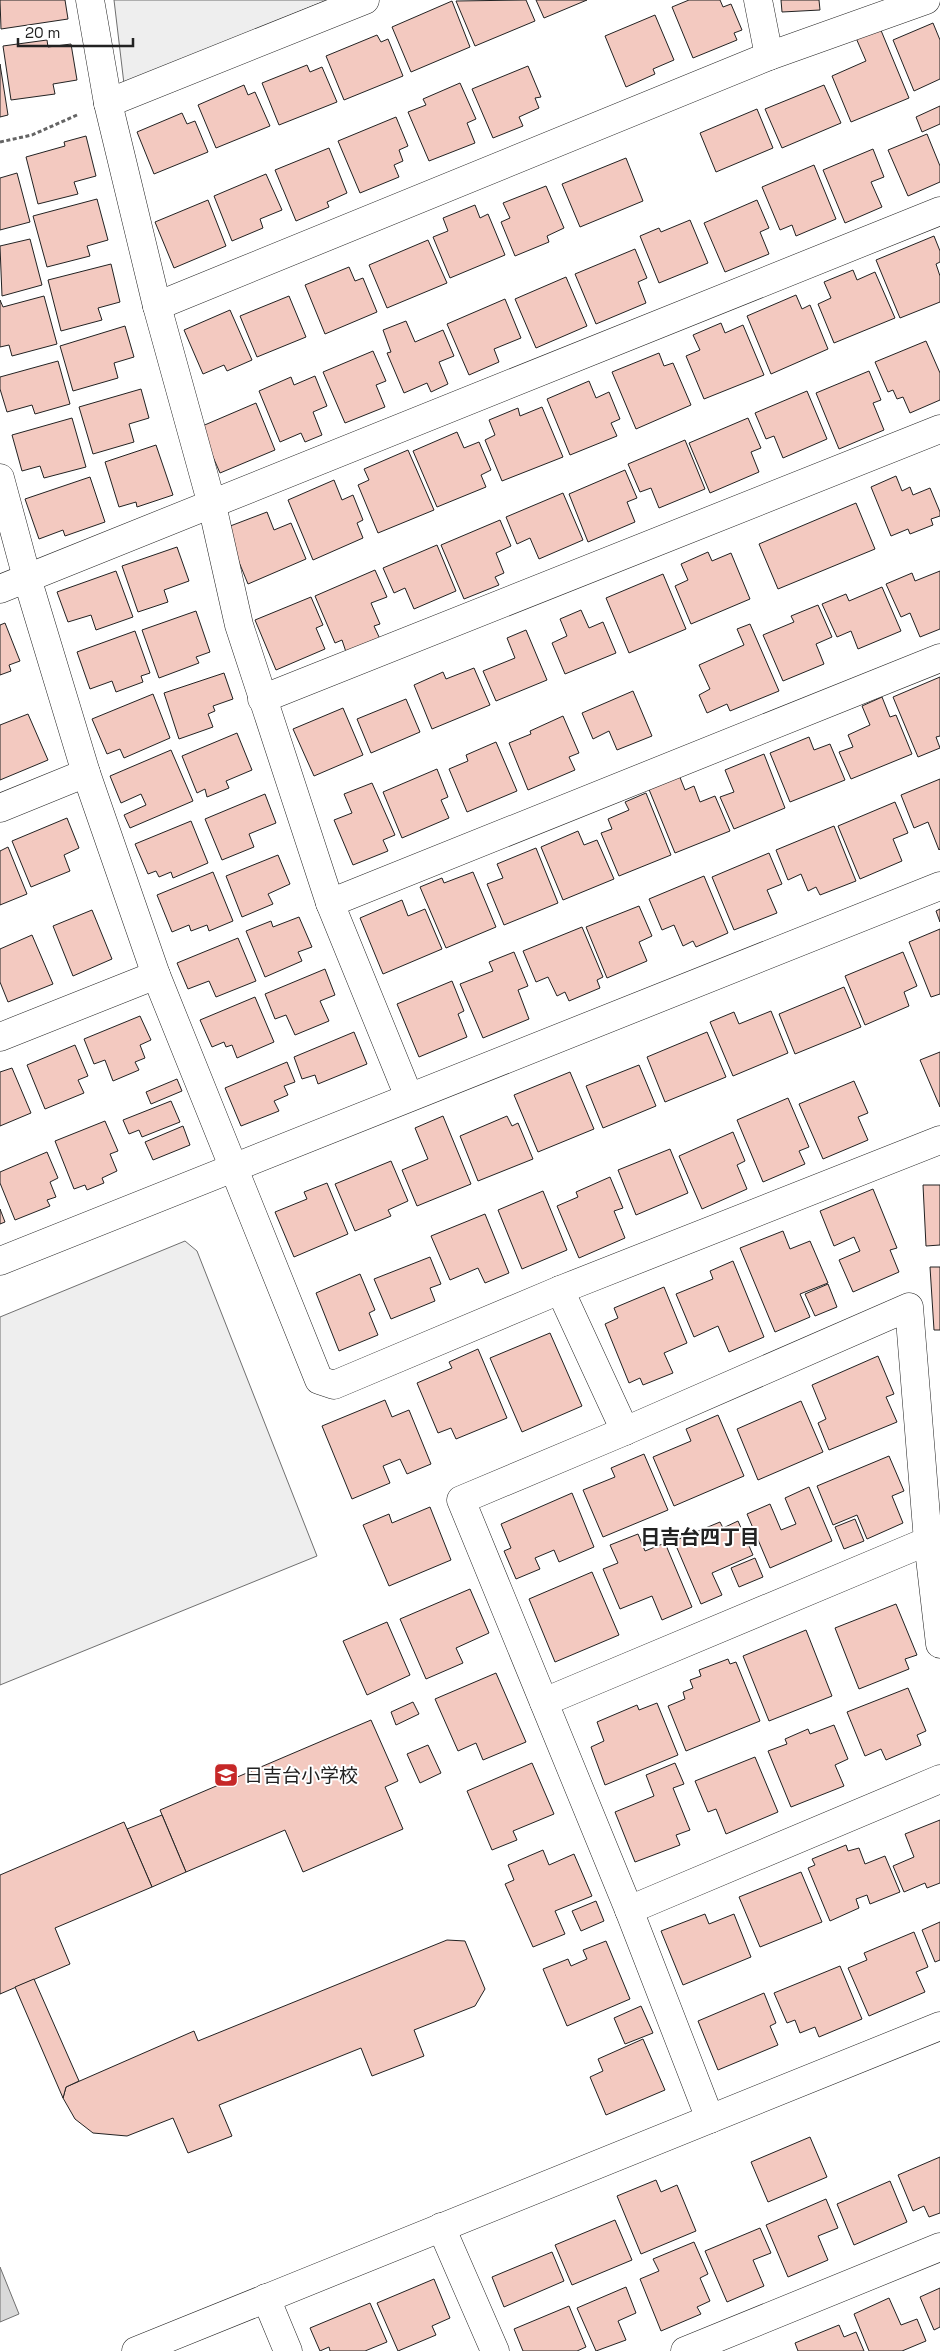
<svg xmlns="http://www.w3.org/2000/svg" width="940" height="2351" viewBox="0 0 940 2351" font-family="'Space Grotesk','Noto Sans JP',sans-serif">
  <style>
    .green { fill: #eee; stroke: #6f6f6f }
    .water { fill: #d9d9d9; stroke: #6f6f6f }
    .building { fill: #f3c9c0; stroke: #222 }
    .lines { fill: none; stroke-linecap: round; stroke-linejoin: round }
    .minor-casing { stroke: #222; stroke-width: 29 }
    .path { stroke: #646464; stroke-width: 3; stroke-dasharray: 4 2.5; stroke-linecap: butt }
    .minor { stroke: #fff; stroke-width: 28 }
    .labels { text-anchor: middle; stroke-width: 4; stroke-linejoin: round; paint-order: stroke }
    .poi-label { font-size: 19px; fill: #222; stroke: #fff; text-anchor: start }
    .neighbourhood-label { font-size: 20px; font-weight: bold; fill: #222; stroke: #fff }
  </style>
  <rect width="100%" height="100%" fill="#fff"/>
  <!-- green -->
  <g class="green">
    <polygon points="114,0 327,0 124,84"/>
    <polygon points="185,1241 197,1251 317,1556 0,1685 0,1317"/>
  </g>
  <!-- water -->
  <polygon class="water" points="0,2267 19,2314 0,2322"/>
  <!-- building -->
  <g class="building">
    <polygon points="0,0 65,0 68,19 1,29"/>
    <polygon points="526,0 535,21 475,46 456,1"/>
    <polygon points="536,0 587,0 544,18"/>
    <polygon points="689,0 720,0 723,7 731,4 742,30 734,33 737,40 693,58 672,7"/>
    <polygon points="781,0 819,0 820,10 782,12"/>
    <polygon points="452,1 470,47 411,72 392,27"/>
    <polygon points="655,15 674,60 653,69 655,74 626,87 605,36"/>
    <polygon points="933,23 940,40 940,79 914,91 893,40"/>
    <polygon points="880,28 909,98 851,122 832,76 866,61 856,38"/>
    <polygon points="377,35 381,42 388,39 403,76 344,100 326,56"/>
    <polygon points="47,40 48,47 71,44 77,80 53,84 55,94 11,100 3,46"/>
    <polygon points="0,64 8,115 0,117"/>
    <polygon points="307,65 310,72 322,67 337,102 279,125 262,83"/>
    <polygon points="528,66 541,97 535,98 539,108 519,117 523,126 493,138 472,89"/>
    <polygon points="460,83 476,119 467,123 475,143 429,161 408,112 426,105 423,99"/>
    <polygon points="244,85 248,95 255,92 270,126 216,148 198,105"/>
    <polygon points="824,85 841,123 782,148 765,109"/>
    <polygon points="940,106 940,124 922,132 916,117"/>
    <polygon points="757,109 773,148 716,172 700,133"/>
    <polygon points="182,113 187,124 195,121 208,152 154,174 137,132"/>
    <polygon points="396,117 408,146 399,150 403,161 394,165 399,177 360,193 338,141"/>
    <polygon points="927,134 940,166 940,182 908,196 888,150"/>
    <polygon points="86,136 96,176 74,182 78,194 38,204 26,157 65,146 64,142"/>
    <polygon points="329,148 347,193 327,202 329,207 296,221 275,170"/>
    <polygon points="873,149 884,177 871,182 882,207 845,223 823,170"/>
    <polygon points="626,158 643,201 580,227 562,184"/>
    <polygon points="814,165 836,219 796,236 792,225 780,230 762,187"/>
    <polygon points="17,173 30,222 0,230 0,178"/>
    <polygon points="266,174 282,210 260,219 263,228 232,241 214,196"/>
    <polygon points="546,186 564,228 547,236 549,242 515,256 501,222 510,218 503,203"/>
    <polygon points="97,199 108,240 87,246 90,256 47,267 33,216"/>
    <polygon points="208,200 226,246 174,268 155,222"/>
    <polygon points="757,200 769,228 760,232 769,254 725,272 704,223"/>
    <polygon points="475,205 480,218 488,214 505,255 450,278 433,237 448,231 443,218"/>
    <polygon points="690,220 708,263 659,283 640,236 659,228 661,232"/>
    <polygon points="934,236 940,251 940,262 936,264 940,276 940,302 900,318 876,260"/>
    <polygon points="30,239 42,285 2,296 0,246"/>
    <polygon points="428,240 447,283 387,308 369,265"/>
    <polygon points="635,249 647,278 638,282 646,303 596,324 575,274"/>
    <polygon points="111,264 120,302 98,308 102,320 61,331 48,280"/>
    <polygon points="349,267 355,281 363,278 377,312 325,334 305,285"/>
    <polygon points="853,270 857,280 875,272 895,318 834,343 818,304 831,298 824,282"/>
    <polygon points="566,277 587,326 536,348 515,299"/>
    <polygon points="796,295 802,309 810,305 828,349 771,374 747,316"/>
    <polygon points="44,296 57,344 12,356 9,345 0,347 0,300 3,307"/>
    <polygon points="289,296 306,337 257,357 240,316"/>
    <polygon points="505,299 521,338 494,349 499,362 469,375 447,324"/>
    <polygon points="230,310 252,360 227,371 224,365 203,374 184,330"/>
    <polygon points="406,321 415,342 443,330 454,356 439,362 448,384 431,392 427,383 404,393 387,353 391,352 383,330"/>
    <polygon points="721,323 725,333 743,325 764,375 704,399 686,356 700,350 693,335"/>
    <polygon points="125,326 134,357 114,363 118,378 73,391 60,346"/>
    <polygon points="926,341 940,373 940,400 910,413 903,397 897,399 893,390 888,392 875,362"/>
    <polygon points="373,351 386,381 376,385 385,407 345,423 323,372"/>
    <polygon points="659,353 664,366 673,363 691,405 636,429 612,372"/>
    <polygon points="58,361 70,404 35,414 32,405 7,412 0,389 0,377"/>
    <polygon points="869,371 881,400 873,403 884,430 839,449 816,393"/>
    <polygon points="315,376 327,406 313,412 322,435 305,442 301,433 280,442 259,391 291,377 294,385"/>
    <polygon points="589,381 596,398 609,392 620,419 611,423 617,436 570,455 547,399"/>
    <polygon points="141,389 149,418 129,424 134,442 93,454 79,407"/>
    <polygon points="807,391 827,439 783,458 774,436 766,439 755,413"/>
    <polygon points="256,403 275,450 220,473 200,427"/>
    <polygon points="542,407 563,457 502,481 485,440 495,435 489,420 518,408 520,416"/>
    <polygon points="72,418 86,467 44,478 40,466 22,471 12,435"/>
    <polygon points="748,418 761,448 751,452 759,472 710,493 689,443"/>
    <polygon points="457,432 464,448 479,442 491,470 481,475 486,487 437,507 413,451"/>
    <polygon points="685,440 705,489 659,508 651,488 640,492 628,464"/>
    <polygon points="156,445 173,495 137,507 136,502 119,507 105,462"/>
    <polygon points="408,450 434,510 378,533 358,485 369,480 364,469"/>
    <polygon points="625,470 637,498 627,502 635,522 588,542 569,494"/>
    <polygon points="896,476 902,491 910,487 913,495 930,488 940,512 940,516 931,519 933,525 910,534 908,529 891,536 871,487"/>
    <polygon points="90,477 105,522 65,536 63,530 39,539 25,499"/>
    <polygon points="334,480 342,500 353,495 363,520 357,523 363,538 313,560 288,500"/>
    <polygon points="563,493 583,540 539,559 530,538 517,544 506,517"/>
    <polygon points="856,503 875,549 778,589 759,544"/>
    <polygon points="267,512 274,530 291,523 306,559 248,584 225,528"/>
    <polygon points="500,520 511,546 496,553 504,573 495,577 499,585 464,599 441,545"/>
    <polygon points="437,545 456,591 414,609 405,588 394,593 383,568"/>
    <polygon points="177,547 189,581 164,590 168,602 138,612 122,566"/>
    <polygon points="708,552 712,561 731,553 750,599 691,624 675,586 688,580 681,564"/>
    <polygon points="375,570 387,597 371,603 380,624 374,626 380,639 346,652 342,640 335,643 315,596"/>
    <polygon points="116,571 133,617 96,630 91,615 68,622 57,592"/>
    <polygon points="940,571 940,629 920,637 910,613 901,617 886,584 912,573 915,581"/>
    <polygon points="663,574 686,629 629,653 606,598"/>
    <polygon points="882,587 901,631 858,649 851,631 837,637 822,604 846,594 849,601"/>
    <polygon points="311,597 323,625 316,628 325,649 276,670 255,620"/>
    <polygon points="818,605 832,637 816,644 824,664 783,681 763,635 794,622 791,616"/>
    <polygon points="581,610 589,628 603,622 616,653 565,674 552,643 567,636 560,619"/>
    <polygon points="196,611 210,652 196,657 199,663 159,678 142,630"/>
    <polygon points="5,623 20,661 9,665 11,671 0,675 0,625"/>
    <polygon points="750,624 779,691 730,711 727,704 707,713 699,695 710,689 699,665 744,645 737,629"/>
    <polygon points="526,630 547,680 496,701 483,671 515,658 507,638"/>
    <polygon points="135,631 150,673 141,676 143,682 116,692 112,681 90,689 77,652"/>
    <polygon points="474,668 490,705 432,729 414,685 443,672 446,679"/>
    <polygon points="224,673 233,699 213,706 215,711 208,714 213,727 179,739 164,693"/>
    <polygon points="940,677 940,736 936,737 940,748 918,757 893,697"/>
    <polygon points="633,691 652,736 617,750 609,731 593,739 582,713"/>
    <polygon points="153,694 170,738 124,758 120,749 107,754 92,719"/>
    <polygon points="882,697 890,717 896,715 912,754 851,779 839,752 853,747 848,735 870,725 862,706"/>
    <polygon points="406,699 420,732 371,753 357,719"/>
    <polygon points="343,708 363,755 314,776 293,729"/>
    <polygon points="28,714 48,760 0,780 0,725"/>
    <polygon points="563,716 579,753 569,757 575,770 528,790 509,743 531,734 530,731"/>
    <polygon points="237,733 252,770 226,781 229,788 207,797 205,789 197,793 182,756"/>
    <polygon points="809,737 814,750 830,744 845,780 790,802 770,753"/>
    <polygon points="496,742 517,791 467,812 449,769 468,761 466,755"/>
    <polygon points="171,750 193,801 130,828 124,815 146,805 141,794 121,803 110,776"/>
    <polygon points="764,754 785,808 734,829 720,797 734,792 725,770"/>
    <polygon points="437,769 448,797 441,800 449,818 402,838 383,792"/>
    <polygon points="679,775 685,790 694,786 700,802 715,796 730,831 675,853 648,787"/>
    <polygon points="940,779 940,849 939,850 928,822 914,828 901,795"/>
    <polygon points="372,783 395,835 383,840 388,851 353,865 334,820 352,813 344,794"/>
    <polygon points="646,793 671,855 619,876 601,833 612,829 608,819 629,810 625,802"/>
    <polygon points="265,794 276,823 249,834 254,847 222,860 205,819"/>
    <polygon points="895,802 908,833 893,839 902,861 860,879 838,826"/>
    <polygon points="67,818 79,848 64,855 70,871 31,887 12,841"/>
    <polygon points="191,821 208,863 173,878 171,872 159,877 156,871 148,874 135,844"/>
    <polygon points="834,826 856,881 820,895 816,887 808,891 801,874 788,880 776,850"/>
    <polygon points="578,831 584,845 597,840 614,879 563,900 541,847"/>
    <polygon points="8,847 27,894 0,905 0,851"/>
    <polygon points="536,848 558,903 504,925 487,884 503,878 497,864"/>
    <polygon points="769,853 782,884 767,890 777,913 734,930 712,877"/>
    <polygon points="278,855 290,884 268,894 273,904 242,917 226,876"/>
    <polygon points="213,872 233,921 209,931 207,925 191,931 189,925 172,932 157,895"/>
    <polygon points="473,872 496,927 446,948 420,887 442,878 444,883"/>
    <polygon points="704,876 728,933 696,947 693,941 683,946 674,925 662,930 649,899"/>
    <polygon points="402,900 408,916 425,909 442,949 383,974 360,918"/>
    <polygon points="639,906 652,936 639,942 647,961 607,978 586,927"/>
    <polygon points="940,909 940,922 936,911"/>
    <polygon points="92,910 112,959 73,976 53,926"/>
    <polygon points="299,917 312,947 298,952 302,961 265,977 246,931 271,921 273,927"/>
    <polygon points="582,927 603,977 597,980 600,988 569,1001 565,992 557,996 548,977 536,982 523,951"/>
    <polygon points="940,929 940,994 931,997 909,942"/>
    <polygon points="32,935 53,984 8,1002 0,982 0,949"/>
    <polygon points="238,938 256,981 216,997 209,981 188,989 177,963"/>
    <polygon points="514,952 528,986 518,990 529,1019 483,1038 460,984 493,971 489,962"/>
    <polygon points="903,952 917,986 904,992 909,1006 865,1025 845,976"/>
    <polygon points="325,969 335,995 320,1001 329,1021 295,1035 286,1015 275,1019 265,994"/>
    <polygon points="452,981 464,1011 458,1014 467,1037 419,1057 397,1004"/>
    <polygon points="844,987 861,1027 795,1054 779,1014"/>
    <polygon points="255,997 274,1042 237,1058 232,1045 226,1047 224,1042 212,1047 200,1020"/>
    <polygon points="771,1011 788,1053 733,1076 710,1022 734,1012 739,1024"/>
    <polygon points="140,1016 151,1040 140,1045 145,1058 135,1062 139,1070 113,1081 105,1060 94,1064 84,1039"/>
    <polygon points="354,1032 367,1064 318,1084 315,1075 302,1079 294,1057"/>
    <polygon points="707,1032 726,1077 665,1102 647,1057"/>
    <polygon points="75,1045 88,1076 78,1080 84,1093 45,1109 27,1065"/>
    <polygon points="940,1052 940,1107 920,1060"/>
    <polygon points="287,1062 295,1082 284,1086 288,1095 274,1101 279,1111 241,1126 225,1088"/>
    <polygon points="639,1065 656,1106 603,1128 586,1086"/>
    <polygon points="12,1068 31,1113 0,1126 0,1072"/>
    <polygon points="570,1072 594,1129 538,1152 514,1095"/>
    <polygon points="177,1079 182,1091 151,1104 146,1092"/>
    <polygon points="854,1081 868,1113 858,1117 868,1140 823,1159 799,1104"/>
    <polygon points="788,1098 809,1147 799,1151 805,1164 763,1182 737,1120"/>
    <polygon points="171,1101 180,1122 142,1137 139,1130 129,1134 123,1120"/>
    <polygon points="443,1116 471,1184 417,1206 402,1170 428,1159 415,1128"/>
    <polygon points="507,1116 512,1126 518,1123 533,1159 478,1181 460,1136"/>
    <polygon points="105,1121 118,1151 110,1154 117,1171 102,1178 104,1183 87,1190 85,1185 74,1189 55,1141"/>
    <polygon points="183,1126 190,1145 153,1160 145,1142"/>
    <polygon points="733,1132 745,1161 737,1165 747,1189 702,1209 679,1156"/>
    <polygon points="670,1149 688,1193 636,1215 618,1170"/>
    <polygon points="47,1152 58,1178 50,1182 56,1197 47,1200 50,1206 15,1220 0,1183 0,1172"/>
    <polygon points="391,1161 408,1201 388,1210 391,1216 355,1231 335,1184"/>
    <polygon points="610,1177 623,1208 614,1211 625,1238 579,1258 557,1206 578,1197 576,1192"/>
    <polygon points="327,1183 348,1234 294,1257 275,1212 307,1199 304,1192"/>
    <polygon points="923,1185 940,1185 940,1245 926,1246"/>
    <polygon points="873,1189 897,1248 890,1250 899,1272 853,1292 839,1260 860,1251 854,1237 834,1246 820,1211"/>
    <polygon points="543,1191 567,1250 522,1269 498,1210"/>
    <polygon points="0,1209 5,1222 0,1224"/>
    <polygon points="485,1214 509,1273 485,1283 478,1268 450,1280 431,1236"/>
    <polygon points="783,1231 790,1249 810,1241 828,1283 800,1294 810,1317 775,1332 740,1248"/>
    <polygon points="430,1257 441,1284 430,1288 435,1301 391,1319 374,1279"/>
    <polygon points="733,1261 764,1337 729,1352 718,1326 694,1337 676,1294 713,1279 710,1271"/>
    <polygon points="930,1267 940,1267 940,1330 934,1330"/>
    <polygon points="360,1274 375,1310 369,1313 378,1335 339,1351 316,1293"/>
    <polygon points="828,1284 837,1307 815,1316 805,1294"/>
    <polygon points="664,1287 687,1343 664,1353 673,1373 643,1385 640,1378 629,1383 605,1324 618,1318 614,1308"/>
    <polygon points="550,1333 582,1406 522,1432 490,1358"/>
    <polygon points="478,1349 507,1418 456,1439 451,1428 438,1433 417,1383 452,1368 449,1362"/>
    <polygon points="878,1356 894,1394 886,1397 897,1422 829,1450 818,1423 826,1419 812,1385"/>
    <polygon points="385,1400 392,1417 409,1410 431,1464 407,1474 400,1459 383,1466 390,1483 352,1499 322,1426"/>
    <polygon points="801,1401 823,1452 758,1480 737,1429"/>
    <polygon points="718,1415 744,1476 674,1506 653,1457 691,1441 686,1429"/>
    <polygon points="644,1454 668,1510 603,1537 583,1490 615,1477 611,1468"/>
    <polygon points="889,1456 904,1491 892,1496 903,1523 867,1539 857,1515 833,1525 817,1486"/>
    <polygon points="809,1487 832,1541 770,1568 747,1514 770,1504 781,1530 796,1524 785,1498"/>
    <polygon points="572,1493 594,1547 559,1562 554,1550 535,1558 540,1569 516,1579 504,1551 511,1548 501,1524"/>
    <polygon points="430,1507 451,1560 389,1586 363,1525 389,1514 392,1523"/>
    <polygon points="855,1519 864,1541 844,1549 835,1527"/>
    <polygon points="738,1521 753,1555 712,1573 722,1595 701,1604 674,1541 720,1522 723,1528"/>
    <polygon points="638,1534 645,1551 665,1543 692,1607 662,1620 652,1596 620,1609 603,1569 618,1563 610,1545"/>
    <polygon points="755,1558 763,1577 739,1587 731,1568"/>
    <polygon points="592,1572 619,1635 555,1662 529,1599"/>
    <polygon points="470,1589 489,1633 456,1648 463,1663 426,1679 400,1619"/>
    <polygon points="896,1604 917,1655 905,1659 909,1669 859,1689 835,1628"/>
    <polygon points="387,1622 410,1675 367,1695 343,1641"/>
    <polygon points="806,1630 832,1696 769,1721 743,1656"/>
    <polygon points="728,1659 730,1664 736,1662 760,1721 686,1751 668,1706 685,1699 683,1692 693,1688 690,1680 701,1676 699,1670"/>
    <polygon points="496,1673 526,1742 483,1760 476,1743 458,1751 435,1699"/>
    <polygon points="908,1688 926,1731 917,1735 921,1745 886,1760 881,1749 865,1756 847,1712"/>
    <polygon points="413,1702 419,1714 396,1725 391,1712"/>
    <polygon points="657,1703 678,1755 605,1785 591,1747 604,1741 597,1722 637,1705 639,1710"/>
    <polygon points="371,1720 398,1781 385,1787 403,1829 303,1872 285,1830 186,1872 160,1810"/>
    <polygon points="834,1725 848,1759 835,1765 844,1786 791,1807 768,1751 787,1744 785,1739 808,1729 810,1734"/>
    <polygon points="428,1745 441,1773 420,1783 407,1754"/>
    <polygon points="755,1757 778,1812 726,1834 716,1809 708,1812 695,1781"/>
    <polygon points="532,1763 554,1814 513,1831 517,1840 492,1850 467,1791"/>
    <polygon points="675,1763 684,1784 673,1788 690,1830 676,1835 680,1845 635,1862 615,1812 654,1796 646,1775"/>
    <polygon points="162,1815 186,1872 152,1887 127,1829"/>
    <polygon points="940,1820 940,1883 927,1888 925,1883 904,1892 893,1866 914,1857 905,1834"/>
    <polygon points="124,1822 152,1887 55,1928 70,1964 0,1994 0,1875"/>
    <polygon points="846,1845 848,1851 859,1848 865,1864 885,1856 900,1892 870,1904 867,1895 856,1899 859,1908 830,1921 808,1868 815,1865 812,1859"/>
    <polygon points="543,1850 549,1865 574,1854 592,1896 555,1911 565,1934 533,1947 505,1884 514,1880 508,1865"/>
    <polygon points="801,1872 822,1922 760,1947 739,1897"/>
    <polygon points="596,1901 604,1921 581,1931 572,1911"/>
    <polygon points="705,1914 709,1924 734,1914 751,1957 683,1985 661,1931"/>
    <polygon points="940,1922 940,1960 935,1962 922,1930"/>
    <polygon points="914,1932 928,1967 916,1972 925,1992 869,2016 848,1968 867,1960 864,1953"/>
    <polygon points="447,1940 465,1941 485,1989 475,2006 414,2030 424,2056 372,2076 361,2048 219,2105 232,2136 188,2153 173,2118 127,2136 93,2133 75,2119 63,2098 66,2087 194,2031 198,2041"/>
    <polygon points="606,1941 630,1999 567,2026 543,1969 568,1959 571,1966 587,1959 583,1950"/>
    <polygon points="840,1966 862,2019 819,2037 815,2027 800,2033 795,2020 787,2023 774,1993"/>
    <polygon points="34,1979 79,2081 66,2087 63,2098 15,1987"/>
    <polygon points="764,1993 776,2023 770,2026 778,2045 718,2070 698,2021"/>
    <polygon points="641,2006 653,2033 625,2044 614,2018"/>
    <polygon points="643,2039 665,2090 606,2115 590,2077 603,2071 598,2059"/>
    <polygon points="810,2137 827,2177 768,2202 751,2162"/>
    <polygon points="940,2157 940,2213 929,2217 924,2206 913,2211 898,2175"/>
    <polygon points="656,2180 661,2192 677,2185 696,2231 641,2254 617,2196"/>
    <polygon points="890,2181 907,2222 854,2245 837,2204"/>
    <polygon points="826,2199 838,2228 818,2236 828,2260 788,2277 766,2225"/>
    <polygon points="615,2220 632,2260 572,2285 555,2245"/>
    <polygon points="760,2228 771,2253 753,2260 764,2286 727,2302 705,2251"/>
    <polygon points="694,2242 708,2274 700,2278 710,2301 697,2307 701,2314 661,2331 640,2279 659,2271 653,2259"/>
    <polygon points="552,2252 564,2281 504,2307 492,2277"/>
    <polygon points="434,2279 450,2318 432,2326 436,2335 398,2351 377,2303"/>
    <polygon points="626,2287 636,2313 618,2321 626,2340 596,2351 577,2308"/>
    <polygon points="940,2288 940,2327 934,2330 920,2297"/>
    <polygon points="889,2298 901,2325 917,2319 926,2341 902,2351 869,2351 854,2314"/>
    <polygon points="370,2303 387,2342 365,2351 330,2351 329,2347 320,2351 310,2328"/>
    <polygon points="569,2306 586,2347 577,2351 523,2351 514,2329"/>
    <polygon points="839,2325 844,2337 856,2332 864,2351 798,2351 795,2343"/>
  </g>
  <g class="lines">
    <defs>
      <g id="minor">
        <polyline points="90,0 108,103 157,306 212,505 239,625 330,903 409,1097"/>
        <polyline points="758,0 769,56"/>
        <polyline points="108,103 365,0"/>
        <polyline points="157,306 769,56 926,0"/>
        <polyline points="0,478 27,578 86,773 156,975 319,1380 334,1385 560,1290 940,1140"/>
        <polyline points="0,589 940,211"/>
        <polyline points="262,699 940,429"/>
        <polyline points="0,808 86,773"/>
        <polyline points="330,903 940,658"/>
        <polyline points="0,1037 156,975"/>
        <polyline points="0,1261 940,886"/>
        <polyline points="560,1290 625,1431"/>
        <polyline points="544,1702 928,1541"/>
        <polyline points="629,1910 940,1779"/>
        <polyline points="710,2119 629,1910 461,1500 625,1431 909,1307 928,1541 940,1644"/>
        <polyline points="441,2227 495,2351"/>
        <polyline points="266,2298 288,2351"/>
        <polyline points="136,2351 940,2026"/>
        <polyline points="685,2351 940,2247"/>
      </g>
    </defs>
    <!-- minor casing -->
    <use href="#minor" class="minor-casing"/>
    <!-- path -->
    <polyline class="path" points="0,142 32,135 77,115"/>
    <!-- minor -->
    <use href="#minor" class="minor"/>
  </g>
  <!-- icons -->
  <defs>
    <symbol id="school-square" viewBox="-11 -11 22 22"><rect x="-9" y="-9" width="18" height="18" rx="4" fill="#c62828" stroke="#fff"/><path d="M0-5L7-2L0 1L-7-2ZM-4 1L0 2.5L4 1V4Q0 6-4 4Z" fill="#fff"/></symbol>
  </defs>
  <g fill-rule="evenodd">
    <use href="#school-square" x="212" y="1761" width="28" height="28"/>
  </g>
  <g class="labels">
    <!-- poi labels -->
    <g class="poi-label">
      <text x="244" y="1782">日吉台小学校</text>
    </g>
    <!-- neighbourhood labels -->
    <g class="neighbourhood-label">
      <text x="700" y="1544">日吉台四丁目</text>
    </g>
  </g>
  <!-- scale -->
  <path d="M18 38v8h115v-8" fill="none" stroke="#222222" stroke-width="2.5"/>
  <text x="25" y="38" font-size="15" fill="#222222" stroke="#ffffff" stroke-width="4" paint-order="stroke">20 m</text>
</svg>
